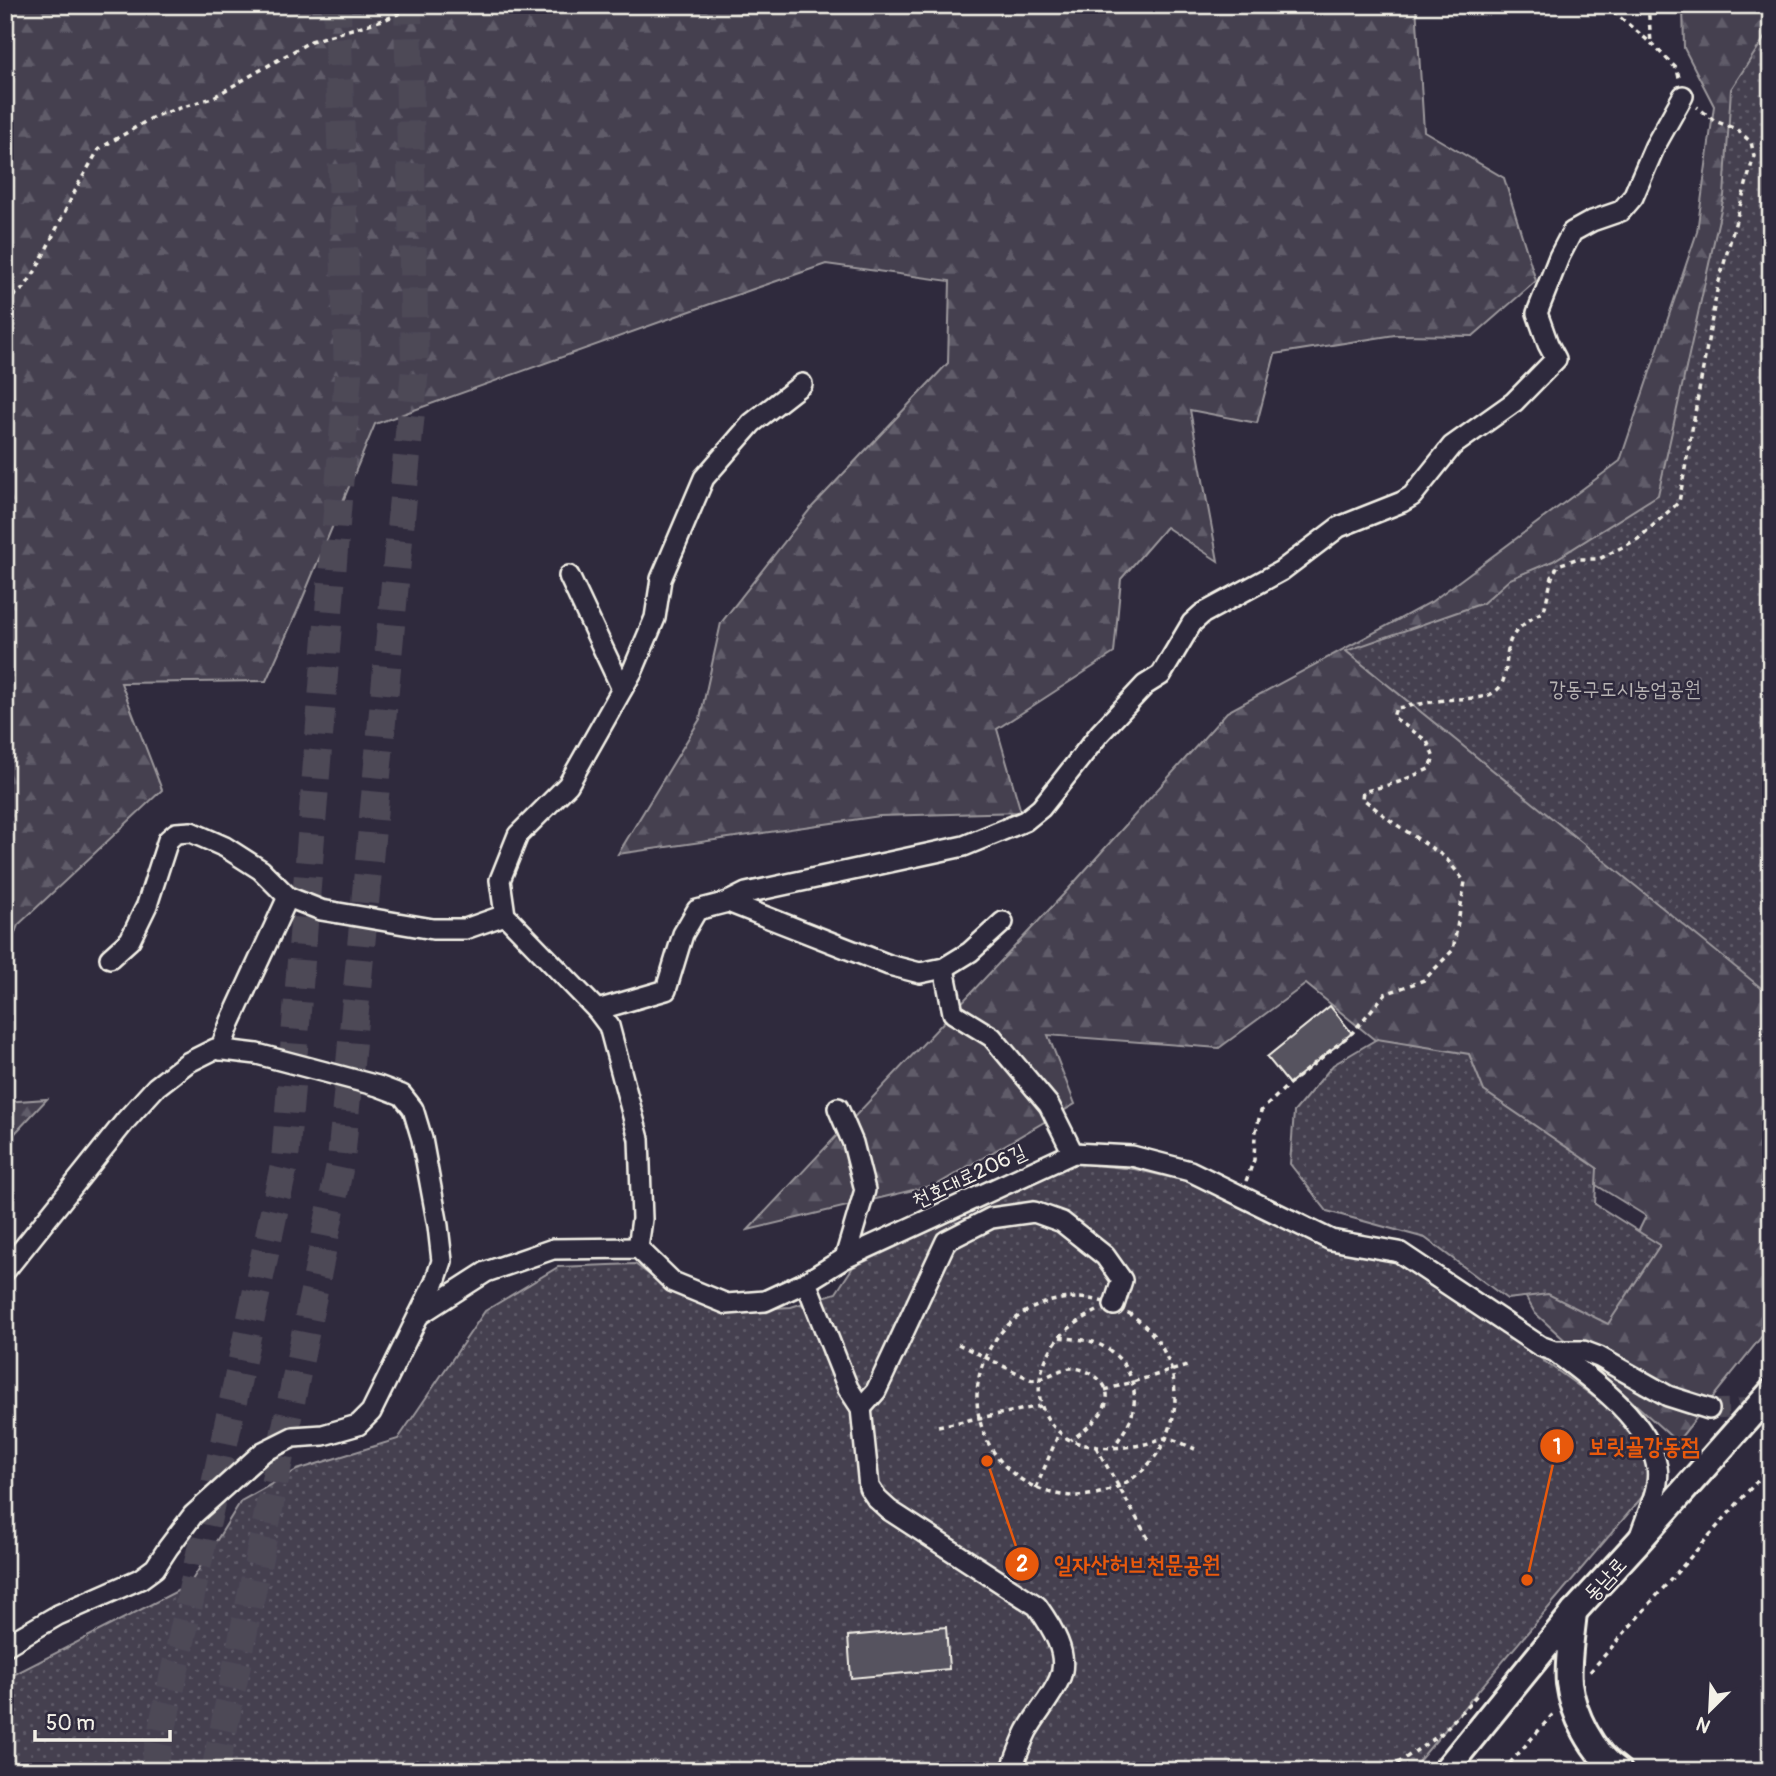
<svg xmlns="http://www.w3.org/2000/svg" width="1776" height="1776" viewBox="0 0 1776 1776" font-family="Pangolin,'Poor Story',sans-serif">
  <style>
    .forest { fill: url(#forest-firs); stroke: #9c989c; stroke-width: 2 }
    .park { fill: url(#park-dots); stroke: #9c989c; stroke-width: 2 }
    .building { fill: #56525f; stroke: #f4f1e8; stroke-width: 2 }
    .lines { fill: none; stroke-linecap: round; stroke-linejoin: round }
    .minor-tunnel { stroke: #4d4857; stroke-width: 19; stroke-dasharray: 19 10; stroke-linecap: butt }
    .highway-tunnel { stroke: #4d4857; stroke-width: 28; stroke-dasharray: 28 14; stroke-linecap: butt }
    .minor-casing { stroke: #f4f1e8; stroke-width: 24 }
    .major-casing { stroke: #f4f1e8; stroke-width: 30 }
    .path { stroke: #f4f1e8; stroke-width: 3.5; stroke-dasharray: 5 5; stroke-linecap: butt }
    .minor { stroke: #2f2a3d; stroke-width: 19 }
    .major { stroke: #2f2a3d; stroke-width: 24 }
    .labels { text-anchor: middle; stroke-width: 5; stroke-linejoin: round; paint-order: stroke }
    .park-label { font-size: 21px; fill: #b7b3b3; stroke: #2f2a3d }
    .street-label { font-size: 21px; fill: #f4f1e8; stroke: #2f2a3d }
    .leader { fill: none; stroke: #e8590c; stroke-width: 2.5 }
    .callout-dot { fill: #e8590c; stroke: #2f2a3d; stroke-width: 2.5 }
    .mark-label { font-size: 21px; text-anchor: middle; font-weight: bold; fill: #fff }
    .callout-label { font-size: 23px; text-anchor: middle; font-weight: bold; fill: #e8590c; stroke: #2f2a3d; stroke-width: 5; stroke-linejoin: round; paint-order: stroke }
  </style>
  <defs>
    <pattern id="forest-firs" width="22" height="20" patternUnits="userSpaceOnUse" patternTransform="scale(1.75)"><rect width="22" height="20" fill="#454050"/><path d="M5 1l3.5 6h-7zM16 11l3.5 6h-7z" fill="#605c69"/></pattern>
    <pattern id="park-dots" width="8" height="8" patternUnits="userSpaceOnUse" patternTransform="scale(1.75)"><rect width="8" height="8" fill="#454050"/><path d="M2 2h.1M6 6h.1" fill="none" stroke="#605c69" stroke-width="1.8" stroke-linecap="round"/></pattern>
  </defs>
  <rect width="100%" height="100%" fill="#2f2a3d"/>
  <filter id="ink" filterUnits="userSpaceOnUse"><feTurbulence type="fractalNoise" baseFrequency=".0143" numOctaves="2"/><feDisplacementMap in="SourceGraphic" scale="14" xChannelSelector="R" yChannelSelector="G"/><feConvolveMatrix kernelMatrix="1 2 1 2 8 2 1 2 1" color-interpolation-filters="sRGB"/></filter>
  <g filter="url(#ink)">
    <!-- forest -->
    <g class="forest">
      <polygon points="5,5 1416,5 1424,131 1504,178 1536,281 1473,336 1395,335 1275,354 1257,423 1190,410 1218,561 1166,527 1121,579 1114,653 997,729 1021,812 880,816 618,854 700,719 721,623 811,508 948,363 950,281 826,264 713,303 375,424 299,607 266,681 121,683 162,790 18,925 5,959"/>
      <polygon points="1683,5 1771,5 1771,1325 1677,1442 1535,1313 1520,1287 1603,1304 1646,1216 1559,1162 1386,1049 1306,984 1219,1048 1048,1035 1075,1104 938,1184 748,1230 1063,895 1227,712 1431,602 1620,461 1697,232 1714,106 1684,48"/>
      <polygon points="47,1099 5,1144 5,1102"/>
    </g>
    <!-- park -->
    <g class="park">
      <polygon points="1771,28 1771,996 1346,651 1483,603 1510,579 1553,561 1658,495 1724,196 1731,89"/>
      <polygon points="1377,1039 1469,1054 1484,1091 1597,1168 1595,1204 1660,1245 1608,1324 1548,1294 1507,1299 1425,1238 1327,1211 1290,1164 1294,1112 1333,1065"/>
      <polygon points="1075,1163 1134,1169 1190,1182 1332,1250 1400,1261 1526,1348 1619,1415 1646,1452 1650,1470 1648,1490 1418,1762 1408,1771 5,1771 5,1679 189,1585 241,1501 297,1470 398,1439 485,1311 558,1267 635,1264 670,1290 718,1311 791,1307 836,1293 853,1267"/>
    </g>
    <!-- building -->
    <g class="building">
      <polygon points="1330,1006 1352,1033 1289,1084 1267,1057"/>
      <polygon points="946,1627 949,1669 851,1678 848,1636"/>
    </g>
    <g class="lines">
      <!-- minor-tunnel -->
      <polyline class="minor-tunnel" points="1709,1409 1766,1407"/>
      <!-- highway-tunnel -->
      <g class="highway-tunnel">
        <polyline points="153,1771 285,1161 348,375 337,5"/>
        <polyline points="215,1771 341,1160 415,369 408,5"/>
      </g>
      <defs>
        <g id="minor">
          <polyline points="569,576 622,689"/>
          <polyline points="728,902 746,893 964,846 1025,821 1041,808 1100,733 1145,685 1161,675 1192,623 1202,614 1281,571 1339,527 1402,502 1412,496 1452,446 1514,402 1556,359 1548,344 1537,313 1559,257 1572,232 1592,221 1621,211 1633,197 1655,146 1683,96"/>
          <polyline points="110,958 130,940 147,905 168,840 176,833 191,832 225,847 261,870 288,897 321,910 433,929 465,929 505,915"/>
          <polyline points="944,968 953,1013 992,1037 1049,1105 1073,1153"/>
          <polyline points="597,1010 666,990 683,934 697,910 728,902 889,965 920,973 944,968 970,952 1003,922"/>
          <polyline points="220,1050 231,1021 288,897"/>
          <polyline points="838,1108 853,1143 865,1190 845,1258"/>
          <polyline points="638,1248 642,1219 639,1139 609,1026 597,1010 505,915 500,880 518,835 568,785 633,670 655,618 661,579 704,478 752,423 802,384"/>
          <polyline points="5,1271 126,1120 156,1087 187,1063 215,1049 257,1054 378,1086 402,1095 413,1109 422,1139 438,1226 442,1261 435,1282 371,1412 358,1425 323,1435 293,1437 263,1452 193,1515 168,1548 155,1568 140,1579 58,1615 5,1646"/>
          <polyline points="419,1315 486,1272 553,1249 638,1248 673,1282 727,1304 765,1301 806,1282"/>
          <path d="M 1554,1351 C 1591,1379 1648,1419 1657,1467 C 1661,1487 1646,1517 1640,1536"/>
          <polyline points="861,1408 876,1391 946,1241 991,1218 1034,1212 1062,1222 1105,1256 1122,1280 1114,1305"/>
          <path d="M 1011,1771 C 1016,1758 1021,1743 1027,1731 C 1037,1713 1051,1698 1059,1680 C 1071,1655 1051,1626 1037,1606 L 889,1510 L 877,1499 L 869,1487 L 861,1408 L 848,1388 L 806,1282 L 845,1258 L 1073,1153 L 1132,1156 L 1190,1171 L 1331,1240 L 1399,1252 L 1540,1346 L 1554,1351 L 1583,1351 L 1599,1357 L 1668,1396 L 1709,1409"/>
        </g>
        <g id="major">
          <path d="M 1574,1612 C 1572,1633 1567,1664 1569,1683 C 1573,1714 1592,1753 1619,1771"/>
          <polyline points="1445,1771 1574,1612 1638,1542 1771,1392"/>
        </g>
      </defs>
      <!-- minor casing -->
      <use href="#minor" class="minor-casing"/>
      <!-- major casing -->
      <use href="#major" class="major-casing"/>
      <!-- path -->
      <g class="path">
        <polyline points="1605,5 1651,43 1677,69 1679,78"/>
        <polyline points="1648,5 1651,43"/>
        <polyline points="5,303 24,288 36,270 78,185 99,149 155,116 212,98 311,41 386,19 420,5"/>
        <polyline points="1771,854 1766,864 1771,876"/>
        <path d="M 1246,1181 L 1254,1160 L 1255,1135 L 1261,1111 L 1289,1084 L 1352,1033 L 1385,994 L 1424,980 L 1453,950 L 1465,882 L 1445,857 L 1391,821 L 1362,798 L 1363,792 L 1399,782 L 1429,769 L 1434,758 L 1427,741 L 1393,717 L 1396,708 C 1412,706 1428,702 1445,700 C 1458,698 1482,700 1493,693 C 1511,683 1503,656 1511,639 C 1518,626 1532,618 1544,611 L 1552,577 L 1558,565 L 1576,559 L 1599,559 L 1638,539 L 1679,502 L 1718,285 L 1754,156 L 1751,142 L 1736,129 L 1715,121 L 1697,107"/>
        <circle cx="1076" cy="1397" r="99"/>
        <path d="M 1097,1311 C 1084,1318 1068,1327 1058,1339 C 1038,1365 1030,1401 1054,1427 C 1059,1432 1064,1437 1070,1440 C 1092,1450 1122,1449 1145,1444 C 1151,1443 1158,1439 1165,1438 C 1174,1438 1187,1446 1195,1449"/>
        <path d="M 1060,1337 C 1070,1339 1083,1339 1093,1342 C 1125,1353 1142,1385 1131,1418 C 1127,1428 1120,1437 1114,1447"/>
        <path d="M 958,1344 L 1032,1380 C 1047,1380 1059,1367 1074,1368 C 1082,1369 1089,1372 1095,1376 C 1126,1399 1090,1427 1071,1440"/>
        <polyline points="1105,1390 1187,1366"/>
        <polyline points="938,1426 1041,1406"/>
        <polyline points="1096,1447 1149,1540"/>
        <polyline points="1036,1488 1059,1433"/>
        <polyline points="1590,1672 1771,1465"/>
        <polyline points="1308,1771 1395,1765 1441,1734 1478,1694"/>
        <polyline points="1503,1771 1555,1712"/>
        <polyline points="1669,1771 1771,1763"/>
      </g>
      <!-- minor -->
      <use href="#minor" class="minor"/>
      <!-- major -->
      <use href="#major" class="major"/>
    </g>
  </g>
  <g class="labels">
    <!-- park labels -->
    <g class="park-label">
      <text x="1625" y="696">강동구도시농업공원</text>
    </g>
    <!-- street labels -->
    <g class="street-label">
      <text transform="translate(969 1176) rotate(-25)" y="7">천호대로206길</text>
      <text transform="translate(1605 1579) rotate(-47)" y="7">동남로</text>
    </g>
  </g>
  <!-- callouts -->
  <path class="leader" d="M1527 1580L1557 1446M987 1461L1022 1564"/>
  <g class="callout-dot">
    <circle cx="1527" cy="1580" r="7"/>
    <circle cx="987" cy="1461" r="7"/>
    <circle cx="1557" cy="1446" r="18"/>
    <circle cx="1022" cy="1564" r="18"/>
  </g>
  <g class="mark-label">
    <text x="1557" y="1454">1</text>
    <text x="1022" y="1571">2</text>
  </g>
  <g class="callout-label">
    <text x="1644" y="1454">보릿골강동점</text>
    <text x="1137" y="1572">일자산허브천문공원</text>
  </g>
  <!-- margin -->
  <rect width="1776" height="1776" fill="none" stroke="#2f2a3d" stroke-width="28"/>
  <rect x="14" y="14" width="1748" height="1748" fill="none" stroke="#f4f1e8" stroke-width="2.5" filter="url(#ink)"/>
  <!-- north arrow -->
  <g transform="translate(1710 1710) rotate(204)" stroke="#2f2a3d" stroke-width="5" paint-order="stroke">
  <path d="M0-5L12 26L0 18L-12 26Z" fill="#f4f1e8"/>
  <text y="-10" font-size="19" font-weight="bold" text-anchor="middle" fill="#f4f1e8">N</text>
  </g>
  <!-- scale -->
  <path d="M35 1730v10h135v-10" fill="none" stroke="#f4f1e8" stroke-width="3.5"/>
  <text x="46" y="1730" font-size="21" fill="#f4f1e8" stroke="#2f2a3d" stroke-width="5" paint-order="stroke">50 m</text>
</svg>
